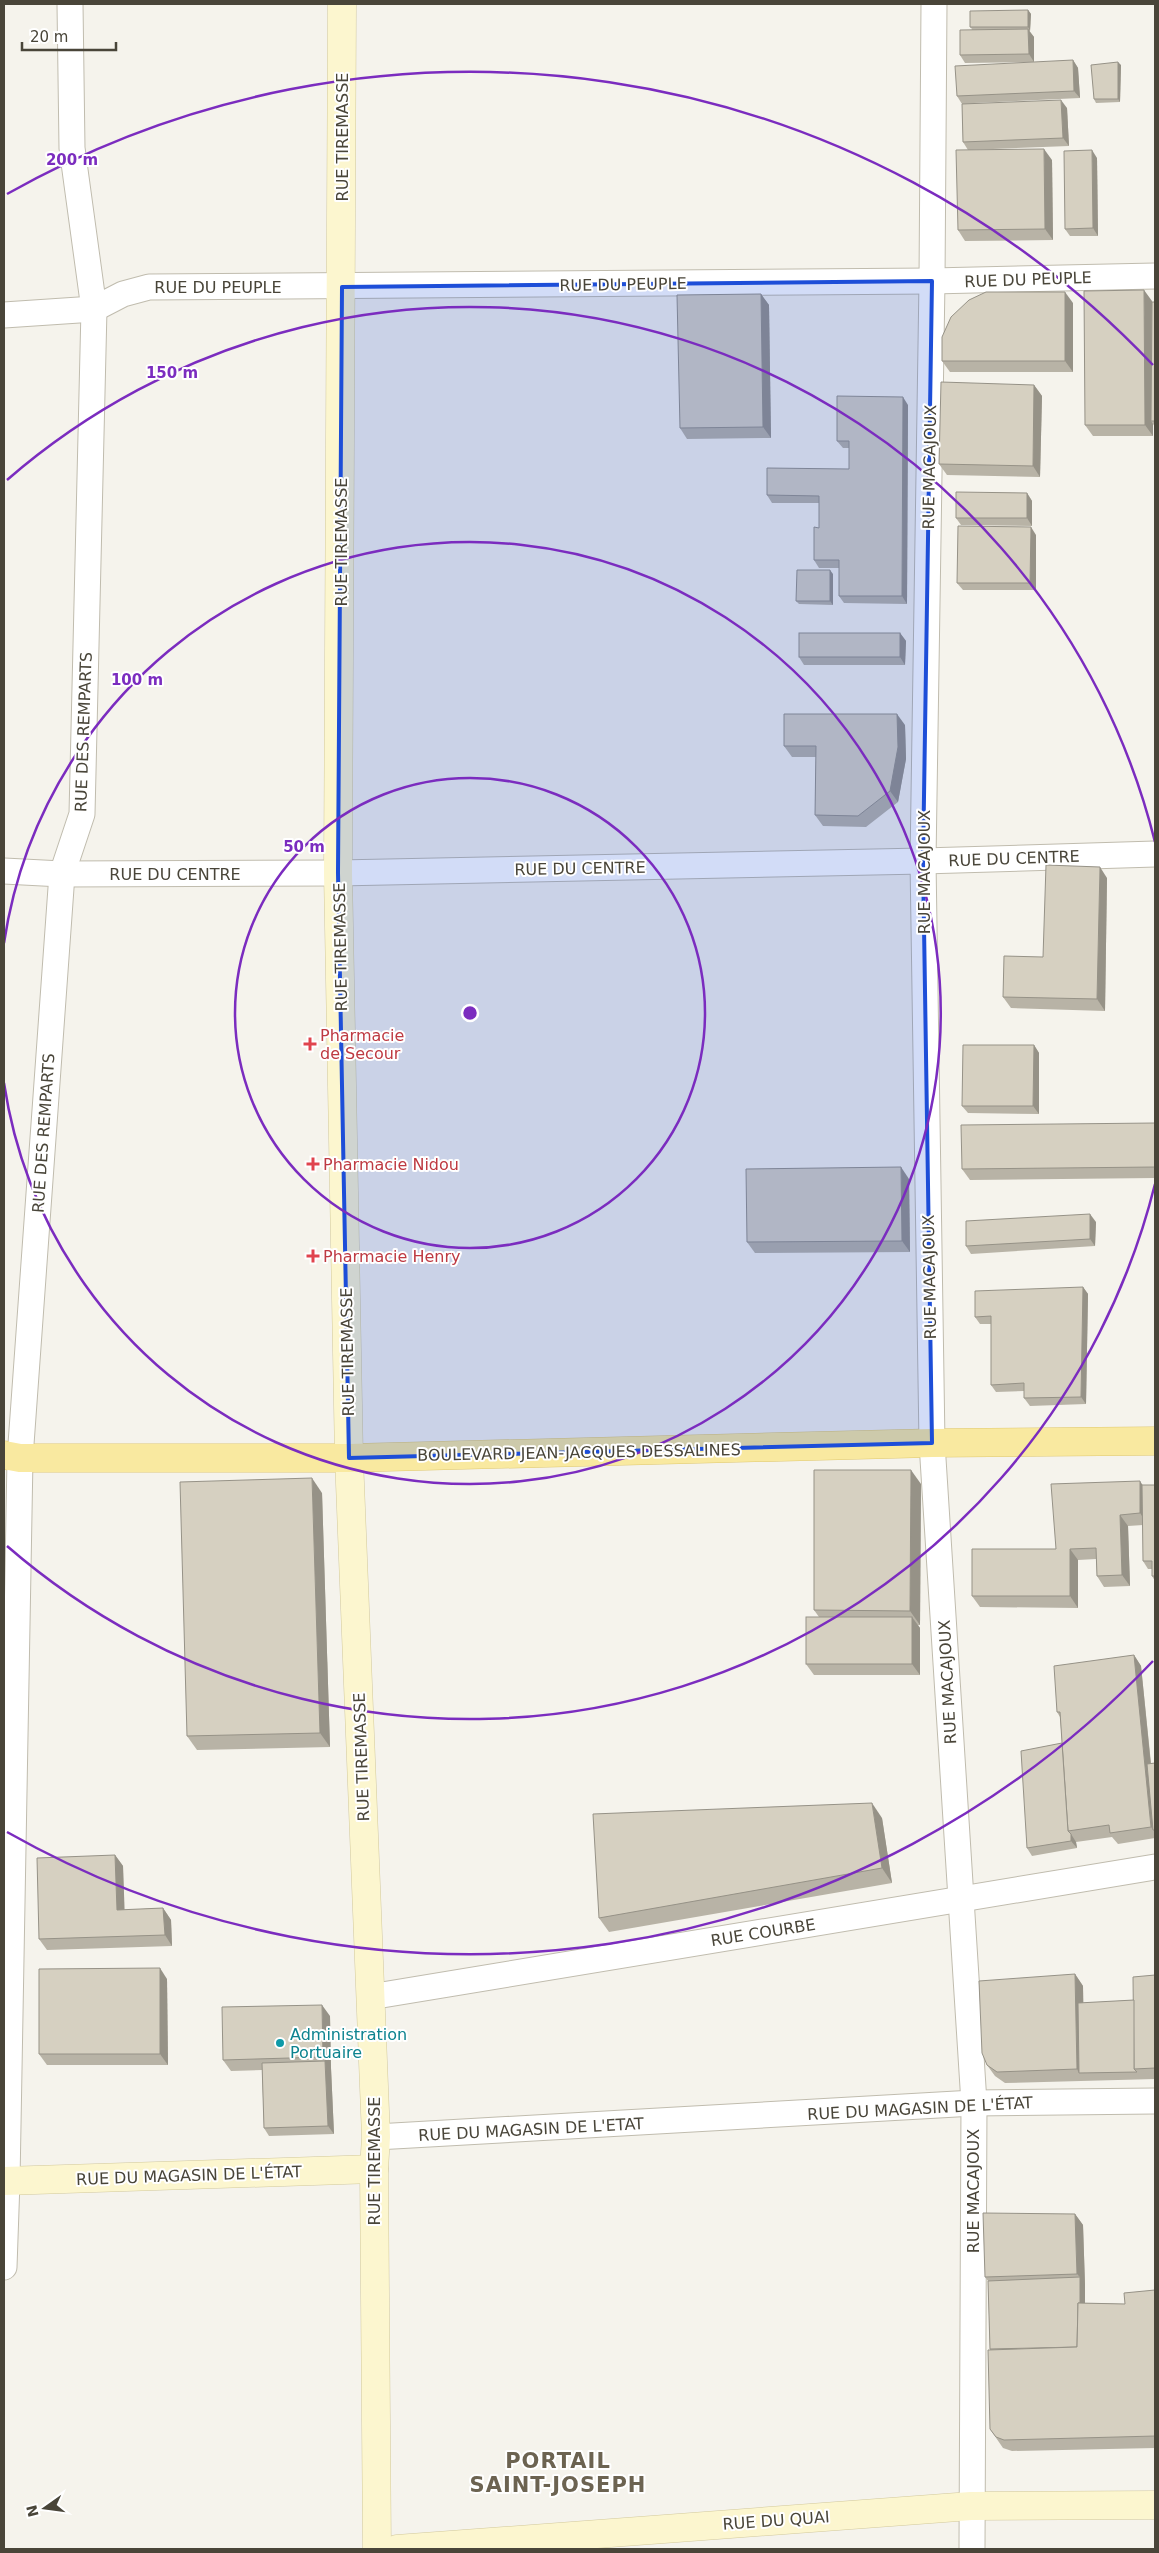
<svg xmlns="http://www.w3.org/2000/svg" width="1159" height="2553" viewBox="0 0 1159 2553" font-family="'DejaVu Sans',sans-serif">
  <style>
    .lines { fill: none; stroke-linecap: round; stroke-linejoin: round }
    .street-casing { stroke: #c0bcae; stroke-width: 27 }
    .secondary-casing { stroke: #d2c99d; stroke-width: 29 }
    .primary-casing { stroke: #dfc870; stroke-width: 29 }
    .street { stroke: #fff; stroke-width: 25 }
    .secondary { stroke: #fcf6cf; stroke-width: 28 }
    .primary { stroke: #f9e9a0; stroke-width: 28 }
    .wall { fill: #b8b3a6 }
    .shaded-wall { fill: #969287 }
    .building { fill: #d6d0c1; stroke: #969287 }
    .marked { fill: #1d4ed8; fill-opacity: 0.2; stroke: #1d4ed8; stroke-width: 4; stroke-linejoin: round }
    .ring { fill: none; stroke: #7b2cbf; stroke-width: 2.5 }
    .health-dot { fill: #e0444e; stroke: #fff; stroke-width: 2 }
    .culture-dot { fill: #0f9aa8; stroke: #fff; stroke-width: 2 }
    .labels { text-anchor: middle; stroke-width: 4; stroke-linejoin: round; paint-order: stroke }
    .street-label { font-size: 16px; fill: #494539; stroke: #fff }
    .health-label { font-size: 16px; fill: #be3a42; stroke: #fff; text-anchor: start }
    .culture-label { font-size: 16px; fill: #0d838f; stroke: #fff; text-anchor: start }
    .district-label { font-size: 21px; font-weight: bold; letter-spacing: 1px; fill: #6c6351; stroke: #fff }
    .centre { fill: #7b2cbf; stroke: #fff; stroke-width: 2.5 }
    .ring-label { font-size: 15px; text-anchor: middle; font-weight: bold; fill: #7b2cbf; stroke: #fff; stroke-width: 4; stroke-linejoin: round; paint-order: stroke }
  </style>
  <rect width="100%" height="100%" fill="#f5f3ec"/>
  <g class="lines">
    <defs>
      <g id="street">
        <polyline points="934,4 932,281 923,861 932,1443 974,2103 972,2549"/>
        <polyline points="4,315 94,309 123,294 149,287 932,281 1155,276"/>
        <polyline points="4,871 62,874 338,873 923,861 1155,854"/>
        <polyline points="370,1997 1155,1867"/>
        <polyline points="376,2137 974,2103 1155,2101"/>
        <polyline points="4,2267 7,2181 20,1458 62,874 82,814 94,309 72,148 70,4"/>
      </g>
      <g id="secondary">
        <polyline points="342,4 338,873 349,1458 376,2137 374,2169 377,2549"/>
        <polyline points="4,2181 374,2169"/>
        <polyline points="397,2549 971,2506 1155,2505"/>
      </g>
      <polyline id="primary" points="4,1455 20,1458 349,1458 932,1443 1155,1441"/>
    </defs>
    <!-- street casing -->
    <use href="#street" class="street-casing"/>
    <!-- secondary casing -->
    <use href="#secondary" class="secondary-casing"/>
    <!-- primary casing -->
    <use href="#primary" class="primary-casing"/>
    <!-- street -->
    <use href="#street" class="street"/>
    <!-- secondary -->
    <use href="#secondary" class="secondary"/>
    <!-- primary -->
    <use href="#primary" class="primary"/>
  </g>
  <!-- wall -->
  <g class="wall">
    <polygon points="1028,10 1031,14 1030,31 1029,31 1034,37 1034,62 965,63 960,55 972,29 970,27"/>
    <polygon points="1073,60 1078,68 1080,98 974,103 1067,108 1069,146 968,150 963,142 962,104 957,96"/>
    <polygon points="1121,65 1120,102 1096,103 1094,99"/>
    <polygon points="1097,158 1098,236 1070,236 1065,229"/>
    <polygon points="1052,160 1053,240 965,241 958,230"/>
    <polygon points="761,294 769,305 771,438 687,439 680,428"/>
    <polygon points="1152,302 1155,302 1155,427 1153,424 1153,436 1093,436 1085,425"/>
    <polygon points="1073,303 1073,372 950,372 942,361"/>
    <polygon points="1034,385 1042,396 1040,477 947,475 939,464"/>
    <polygon points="908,405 907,604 844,603 839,596 839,568 819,568 814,560 819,528 819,503 772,503 767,495 849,469 849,448 843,448 837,441"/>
    <polygon points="1027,493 1032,501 1032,526 961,525 956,518"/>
    <polygon points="1036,535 1036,590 963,590 957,583"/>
    <polygon points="833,574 833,605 799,604 796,601"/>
    <polygon points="900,633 906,641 905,665 804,665 799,657"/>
    <polygon points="905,725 906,759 898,802 866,827 823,826 815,815 816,757 792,757 784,746"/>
    <polygon points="1107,878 1105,1011 1011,1008 1003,997 1043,957"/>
    <polygon points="1034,1045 1039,1053 1039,1114 968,1113 962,1106"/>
    <polygon points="1155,1123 1155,1178 970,1180 962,1169"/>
    <polygon points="909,1179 910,1252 755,1253 747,1242"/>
    <polygon points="1096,1222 1095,1246 971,1254 966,1246"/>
    <polygon points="1083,1287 1088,1294 1086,1404 1030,1406 1024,1398 1024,1391 996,1392 991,1385 991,1324 980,1324 975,1317"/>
    <polygon points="921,1484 920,1625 918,1625 920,1628 920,1675 814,1675 806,1664 819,1617 814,1610"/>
    <polygon points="1142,1485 1155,1485 1155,1581 1152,1576 1152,1569 1148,1569 1143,1561 1143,1525 1128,1526 1130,1586 1104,1587 1097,1576 1096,1559 1078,1560 1078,1608 980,1607 972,1596 1056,1549"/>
    <polygon points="322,1493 330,1747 197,1750 187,1736"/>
    <polygon points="1134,1655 1141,1666 1151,1763 1155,1763 1155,1838 1118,1844 1112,1837 1076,1842 1077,1848 1032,1856 1027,1848 1062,1743 1060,1717 1057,1712"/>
    <polygon points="882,1818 892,1883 609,1932 599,1918"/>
    <polygon points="115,1855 123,1866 124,1910 163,1908 171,1920 172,1946 47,1950 39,1939"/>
    <polygon points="1075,1974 1083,1986 1083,2003 1134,2000 1155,1975 1155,2079 1005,2083 995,2076 987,2065"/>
    <polygon points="167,1979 168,2065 47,2065 39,2054"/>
    <polygon points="330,2016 331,2068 334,2134 269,2136 264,2128 262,2070 231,2071 223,2060"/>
    <polygon points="1075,2214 1083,2225 1085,2285 1085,2303 1125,2304 1155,2290 1155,2448 1012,2451 1003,2448 990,2429 990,2349 988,2281 985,2277"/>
  </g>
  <!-- shaded-wall -->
  <g class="shaded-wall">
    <polygon points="1028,10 1031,14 1030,31 1028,27"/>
    <polygon points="1028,29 1034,37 1034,62 1029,54"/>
    <polygon points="1073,60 1078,68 1080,98 1074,91"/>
    <polygon points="1118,62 1121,65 1120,102 1118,99"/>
    <polygon points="1061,100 1067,108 1069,146 1063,138"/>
    <polygon points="1044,149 1052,160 1053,240 1045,229"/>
    <polygon points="1092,150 1097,158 1098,236 1093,228"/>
    <polygon points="1144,290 1152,301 1151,421 1153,424 1153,436 1145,425"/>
    <polygon points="1065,292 1073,303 1073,372 1065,361"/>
    <polygon points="761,294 769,305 771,438 763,427"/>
    <polygon points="1034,385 1042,396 1040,477 1033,466"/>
    <polygon points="903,397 908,405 907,604 902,596"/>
    <polygon points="1027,493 1032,501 1032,526 1027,518"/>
    <polygon points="1031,527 1036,535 1036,590 1030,583"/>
    <polygon points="830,570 833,574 833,605 830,601"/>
    <polygon points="900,633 906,641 905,665 900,657"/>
    <polygon points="897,714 905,725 906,759 898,802 890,791"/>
    <polygon points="1100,867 1107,878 1105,1011 1097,999"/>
    <polygon points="1034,1045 1039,1053 1039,1114 1033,1106"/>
    <polygon points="901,1167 909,1179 910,1252 902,1241"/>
    <polygon points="1090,1214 1096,1222 1095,1246 1090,1239"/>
    <polygon points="1083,1287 1088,1294 1086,1404 1081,1397"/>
    <polygon points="911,1470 921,1484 920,1625 910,1611"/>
    <polygon points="312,1478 322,1493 330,1747 320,1733"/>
    <polygon points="1140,1481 1147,1492 1148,1525 1140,1513"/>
    <polygon points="1120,1515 1128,1526 1130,1586 1122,1575"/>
    <polygon points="1070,1549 1078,1560 1078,1608 1070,1596"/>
    <polygon points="912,1617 920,1628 920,1675 912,1664"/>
    <polygon points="1134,1655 1141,1666 1155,1806 1153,1830 1151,1827"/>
    <polygon points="872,1803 882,1818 892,1883 882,1868"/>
    <polygon points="1071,1834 1076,1842 1077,1848 1071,1841"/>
    <polygon points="115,1855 123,1866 125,1921 117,1910"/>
    <polygon points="163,1908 171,1920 172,1946 165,1935"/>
    <polygon points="160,1968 167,1979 168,2065 160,2054"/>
    <polygon points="1075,1974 1083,1986 1085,2073 1079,2073 1077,2069"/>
    <polygon points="322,2005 330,2016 331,2068 334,2134 328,2126 325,2061 323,2057"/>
    <polygon points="1075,2214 1083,2225 1085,2285 1085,2358 1079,2351 1080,2277 1077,2274"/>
  </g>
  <!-- building -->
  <g class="building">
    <polygon points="1028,10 1028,27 970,27 970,11"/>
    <polygon points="1028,29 1029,54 960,55 960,30"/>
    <polygon points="1073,60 1074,91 957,96 955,66"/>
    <polygon points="1118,62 1118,99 1094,99 1091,65"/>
    <polygon points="1061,100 1063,138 963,142 962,104"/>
    <polygon points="1044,149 1045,229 958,230 956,150"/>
    <polygon points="1092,150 1093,228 1065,229 1064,151"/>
    <polygon points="1144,290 1145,425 1085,425 1084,291"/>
    <polygon points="986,292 1065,292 1065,361 942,361 942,337 951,317 969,300"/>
    <polygon points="761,294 763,427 680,428 677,295"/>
    <polygon points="1152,302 1155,302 1155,421 1151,421"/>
    <polygon points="941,382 1034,385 1033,466 939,464"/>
    <polygon points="837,396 903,397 902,596 839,596 839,560 814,560 814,527 819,528 819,496 767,495 767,468 849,469 849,441 837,441"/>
    <polygon points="956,492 1027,493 1027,518 956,518"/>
    <polygon points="958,526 1031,527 1030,583 957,583"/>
    <polygon points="797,570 830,570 830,601 796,601"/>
    <rect x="799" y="633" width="101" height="24"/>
    <polygon points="784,714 897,714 898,747 890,791 858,816 815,815 816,746 784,746"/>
    <polygon points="1046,865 1100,867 1097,999 1003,997 1004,956 1043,957"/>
    <polygon points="963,1045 1034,1045 1033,1106 962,1106"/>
    <polygon points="1155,1123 1155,1167 962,1169 961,1125"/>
    <polygon points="901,1167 902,1241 747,1242 746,1169"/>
    <polygon points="1090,1214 1090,1239 966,1246 966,1221"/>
    <polygon points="1083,1287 1081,1397 1024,1398 1024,1383 991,1385 991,1316 975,1317 975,1291"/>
    <polygon points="814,1470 911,1470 910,1611 814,1610"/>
    <polygon points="312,1478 320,1733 187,1736 180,1482"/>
    <polygon points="1140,1481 1140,1513 1120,1515 1122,1575 1097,1576 1096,1548 1070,1549 1070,1596 972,1596 972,1549 1056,1549 1051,1484"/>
    <polygon points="1142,1485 1155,1485 1155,1576 1152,1576 1152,1561 1143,1561"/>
    <rect x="806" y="1617" width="106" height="47"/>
    <polygon points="1134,1655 1151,1827 1110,1833 1109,1825 1068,1831 1060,1712 1057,1712 1054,1666"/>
    <polygon points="1062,1743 1068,1831 1071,1834 1071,1841 1027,1848 1021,1751"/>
    <polygon points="1155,1763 1155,1830 1153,1830 1147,1764"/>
    <polygon points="872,1803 882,1868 599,1918 593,1814"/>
    <polygon points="115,1855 117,1910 163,1908 165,1935 39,1939 37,1858"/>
    <polygon points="160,1968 160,2054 39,2054 39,1969"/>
    <polygon points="1075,1974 1077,2069 997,2072 987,2065 982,2053 979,1981"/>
    <polygon points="1155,1975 1155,2068 1134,2069 1133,1977"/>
    <polygon points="1134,2000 1134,2069 1137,2072 1079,2073 1078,2003"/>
    <polygon points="322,2005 323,2057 223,2060 222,2007"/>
    <polygon points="325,2061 328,2126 264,2128 262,2063"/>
    <polygon points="983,2213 1075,2214 1077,2274 985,2277"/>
    <polygon points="1080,2277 1080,2303 1078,2303 1077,2347 990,2349 988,2281"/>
    <polygon points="1155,2290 1155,2436 1004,2440 996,2437 990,2429 988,2350 1077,2347 1078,2303 1125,2304 1124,2293"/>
  </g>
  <!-- marked area -->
  <path class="marked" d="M 932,281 L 923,861 L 932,1443 L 349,1458 L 338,873 L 342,287 Z"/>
  <!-- distance rings -->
  <g class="ring">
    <circle cx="470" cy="1013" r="235"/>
    <path d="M4 943A471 471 0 1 1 4 1083"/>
    <path d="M1155 1184A706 706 0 0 1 7 1546M7 480A706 706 0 0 1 1155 842"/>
    <path d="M1153 1661A941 941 0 0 1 7 1832M7 194A941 941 0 0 1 1153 365"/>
  </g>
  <!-- markers -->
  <g class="health-dot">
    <path d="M307.5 1036.5h5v5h5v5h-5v5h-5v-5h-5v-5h5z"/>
    <path d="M310.5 1156.5h5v5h5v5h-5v5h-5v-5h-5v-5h5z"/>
    <path d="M310.5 1248.5h5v5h5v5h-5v5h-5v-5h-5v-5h5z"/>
  </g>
  <circle class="culture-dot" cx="280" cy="2043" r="5"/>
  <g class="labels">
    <!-- street labels -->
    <g class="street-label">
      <text transform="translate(342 137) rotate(-90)" y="6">RUE TIREMASSE</text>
      <text transform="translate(1028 279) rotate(-2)" y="6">RUE DU PEUPLE</text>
      <text transform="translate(623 284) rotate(-1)" y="6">RUE DU PEUPLE</text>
      <text x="218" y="293">RUE DU PEUPLE</text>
      <text transform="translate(929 467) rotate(-89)" y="6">RUE MACAJOUX</text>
      <text transform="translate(341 542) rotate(-90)" y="6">RUE TIREMASSE</text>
      <text transform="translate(83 732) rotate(-88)" y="6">RUE DES REMPARTS</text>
      <text transform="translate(1014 858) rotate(-2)" y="6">RUE DU CENTRE</text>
      <text transform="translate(580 868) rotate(-1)" y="6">RUE DU CENTRE</text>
      <text transform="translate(924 872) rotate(-90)" y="6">RUE MACAJOUX</text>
      <text x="175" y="880">RUE DU CENTRE</text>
      <text transform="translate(340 947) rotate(-91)" y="6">RUE TIREMASSE</text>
      <text transform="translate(43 1133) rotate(-86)" y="6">RUE DES REMPARTS</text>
      <text transform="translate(929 1277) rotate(-91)" y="6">RUE MACAJOUX</text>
      <text transform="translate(347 1352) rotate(-91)" y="6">RUE TIREMASSE</text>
      <text transform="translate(579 1452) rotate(-1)" y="6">BOULEVARD JEAN-JACQUES DESSALINES</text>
      <text transform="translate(947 1682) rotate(-93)" y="6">RUE MACAJOUX</text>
      <text transform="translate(361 1757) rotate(-92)" y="6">RUE TIREMASSE</text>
      <text transform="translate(763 1932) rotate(-9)" y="6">RUE COURBE</text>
      <text transform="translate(920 2108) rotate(-3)" y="6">RUE DU MAGASIN DE L'ÉTAT</text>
      <text transform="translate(531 2129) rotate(-3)" y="6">RUE DU MAGASIN DE L'ETAT</text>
      <text transform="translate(374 2161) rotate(-90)" y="6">RUE TIREMASSE</text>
      <text transform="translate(189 2175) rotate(-2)" y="6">RUE DU MAGASIN DE L'ÉTAT</text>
      <text transform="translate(973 2191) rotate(-90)" y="6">RUE MACAJOUX</text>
      <text transform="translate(776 2520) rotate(-4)" y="6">RUE DU QUAI</text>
    </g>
    <!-- health labels -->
    <g class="health-label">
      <text x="320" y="1041">Pharmacie<tspan x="320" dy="18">de Secour</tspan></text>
      <text x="323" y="1170">Pharmacie Nidou</text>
      <text x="323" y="1262">Pharmacie Henry</text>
    </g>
    <!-- culture labels -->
    <g class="culture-label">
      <text x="290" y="2040">Administration<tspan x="290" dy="18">Portuaire</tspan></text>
    </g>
    <!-- district labels -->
    <g class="district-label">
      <text x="558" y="2468">PORTAIL<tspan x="558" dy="24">SAINT-JOSEPH</tspan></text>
    </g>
  </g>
  <circle cx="470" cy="1013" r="8" class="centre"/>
  <g class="ring-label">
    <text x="72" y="165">200 m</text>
    <text x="172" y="378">150 m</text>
    <text x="137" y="685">100 m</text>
    <text x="304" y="852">50 m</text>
  </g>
  <!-- border -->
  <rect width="1159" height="2553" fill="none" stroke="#494539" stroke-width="10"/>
  <!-- north arrow -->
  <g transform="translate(45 2508) rotate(256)" stroke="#ffffff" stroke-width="4" paint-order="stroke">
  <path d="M0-4L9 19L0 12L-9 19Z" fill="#494539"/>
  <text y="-8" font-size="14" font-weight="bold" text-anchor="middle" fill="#494539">N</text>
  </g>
  <!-- scale -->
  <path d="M22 42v8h94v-8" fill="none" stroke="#494539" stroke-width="2.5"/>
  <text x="30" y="42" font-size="15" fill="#494539" stroke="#ffffff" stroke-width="4" paint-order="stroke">20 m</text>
</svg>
